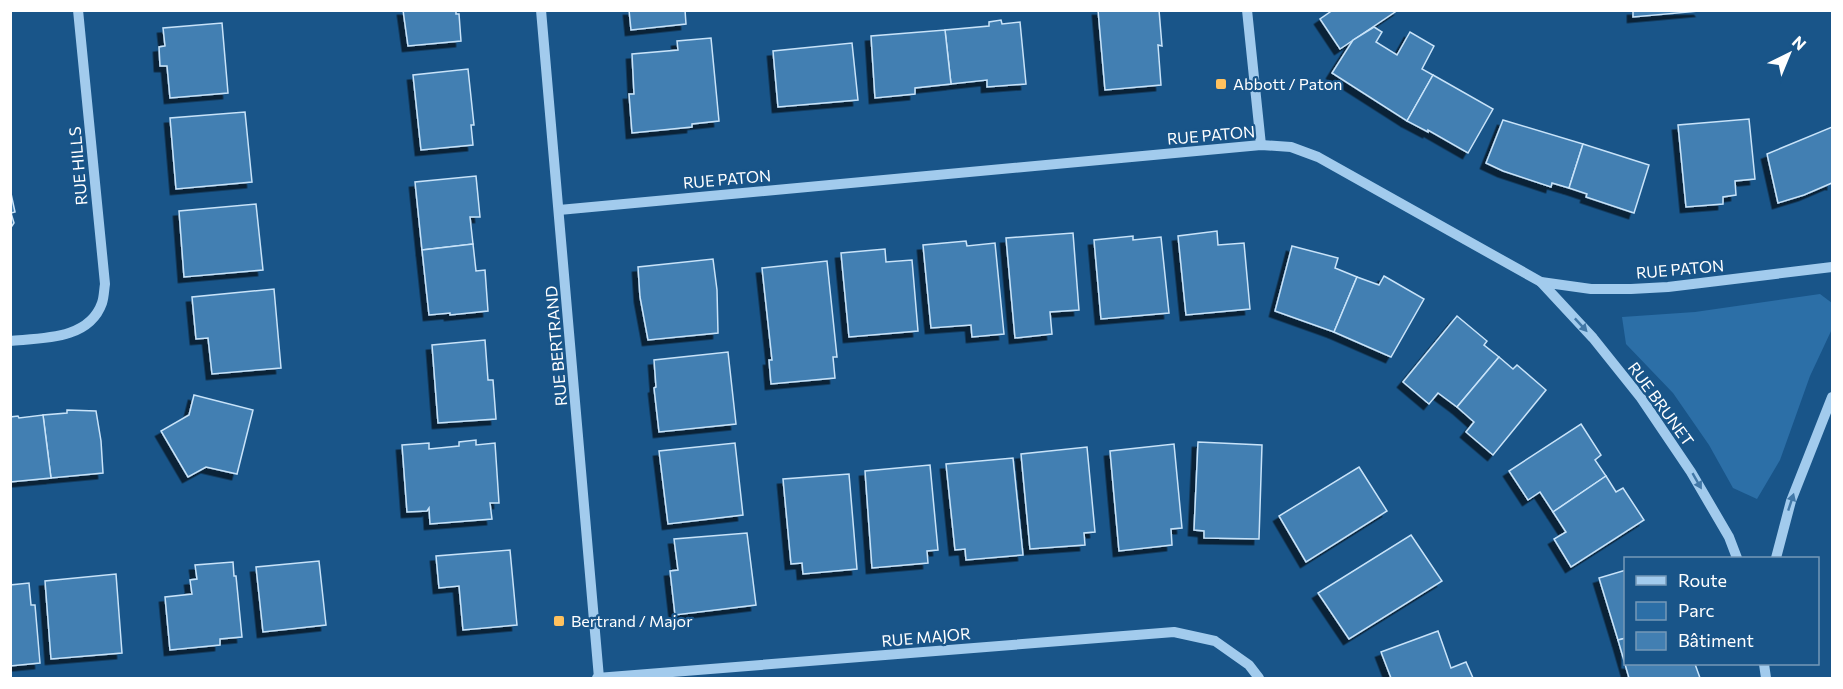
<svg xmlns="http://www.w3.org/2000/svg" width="1843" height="689" viewBox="0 0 1843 689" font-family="Commissioner,sans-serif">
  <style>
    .green { fill: #2c6fa7 }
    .building { fill: #427fb2; stroke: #c8e3f9; stroke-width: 1.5; filter: url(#shadow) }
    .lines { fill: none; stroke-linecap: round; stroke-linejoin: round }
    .minor { stroke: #a2cbed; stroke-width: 10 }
    .oneway { fill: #4278a7 }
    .poi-dot { fill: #ffc15e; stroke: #195589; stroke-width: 2 }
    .labels { text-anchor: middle; stroke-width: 4.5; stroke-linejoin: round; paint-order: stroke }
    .poi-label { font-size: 16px; fill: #fff; stroke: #195589; text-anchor: start }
    .street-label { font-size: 16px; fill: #fff; stroke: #195589 }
  </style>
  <defs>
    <filter id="shadow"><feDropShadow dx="-5.5" dy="5.5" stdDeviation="0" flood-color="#0009"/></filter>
  </defs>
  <rect width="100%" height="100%" fill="#195589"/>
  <!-- green -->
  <polygon class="green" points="1820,294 1832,303 1832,329 1810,376 1780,460 1757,499 1733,488 1709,445 1673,393 1626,344 1622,317 1695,312"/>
  <!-- building -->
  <g class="building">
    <polygon points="403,10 456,10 456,14 459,14 461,41 408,46"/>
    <polygon points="629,10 685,10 686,24 631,30"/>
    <polygon points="1098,10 1159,10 1162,46 1158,45 1161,85 1105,90"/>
    <polygon points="1333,10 1398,10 1340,49 1320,19"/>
    <polygon points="1633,10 1699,10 1700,11 1633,17"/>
    <polygon points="1001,20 1002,24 1020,22 1026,84 987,87 987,80 951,84 945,30 989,26 989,22"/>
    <polygon points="222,23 228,93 170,98 167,66 160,66 159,47 165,46 163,28"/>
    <polygon points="1374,27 1382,32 1376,42 1397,55 1410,32 1434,46 1422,69 1433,75 1407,121 1332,73 1353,40"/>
    <polygon points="945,30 951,84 915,88 915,94 875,98 871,36"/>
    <polygon points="711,38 719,121 692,124 692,127 632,133 629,94 634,94 632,54 678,50 677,41"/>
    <polygon points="852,43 858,100 778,107 773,51"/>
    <polygon points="468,69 474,125 471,125 473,145 421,150 413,75"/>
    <polygon points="1433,75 1493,109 1468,153 1428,130 1428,132 1407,121"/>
    <polygon points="245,112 252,182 176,189 170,118"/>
    <polygon points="1749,119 1755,179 1735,181 1736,195 1723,197 1723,204 1686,207 1678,125"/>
    <polygon points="1503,120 1583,144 1569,188 1552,183 1551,187 1503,171 1486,163"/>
    <polygon points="1832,127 1832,185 1832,183 1804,195 1778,203 1767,154"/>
    <polygon points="1583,144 1649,165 1634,213 1586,197 1587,194 1569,188"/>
    <polygon points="476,176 480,217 470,217 473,244 422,250 415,182"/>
    <polygon points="10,189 15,212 11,213 14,223 10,229"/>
    <polygon points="256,204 263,270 184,277 179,211"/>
    <polygon points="1217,231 1218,245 1244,243 1250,309 1186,315 1178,236"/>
    <polygon points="1073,233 1079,310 1050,312 1052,334 1015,338 1006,238"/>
    <polygon points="1133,236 1133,240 1161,237 1169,313 1101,319 1094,240"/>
    <polygon points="966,241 967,246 995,243 1004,334 972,337 971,325 931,328 923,245"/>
    <polygon points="473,244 476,271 485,270 488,311 450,315 450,313 429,315 422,250"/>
    <polygon points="1292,246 1338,258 1335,268 1357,277 1334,332 1275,311"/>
    <polygon points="885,249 886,262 912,260 918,331 849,337 841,253"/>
    <polygon points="713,259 717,290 718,333 648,340 640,297 638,267"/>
    <polygon points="827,261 837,357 833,357 835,378 771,384 769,360 772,360 762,268"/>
    <polygon points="1384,276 1424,299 1391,357 1334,332 1357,277 1379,285"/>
    <polygon points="274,289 281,368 212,374 208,338 196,339 192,297"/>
    <polygon points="1457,316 1487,341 1484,345 1499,357 1457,407 1438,393 1429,404 1403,382"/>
    <polygon points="485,340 488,380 493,380 496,419 438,423 432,345"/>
    <polygon points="728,352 736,424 659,432 654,388 656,387 654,360"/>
    <polygon points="1499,357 1513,369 1517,365 1546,390 1493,455 1466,432 1474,422 1457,407"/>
    <polygon points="194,395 253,410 237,474 206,467 188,477 161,431 189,415"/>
    <polygon points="67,410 96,411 101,441 103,473 51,478 43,415 67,413"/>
    <polygon points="43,415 51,478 10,482 10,417 18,416 19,418"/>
    <polygon points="1581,424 1601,455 1595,460 1606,476 1553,512 1540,492 1528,500 1509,471"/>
    <polygon points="476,440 476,445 495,443 499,503 490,503 492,519 430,524 429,508 427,511 407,512 402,445 429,443 429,449 459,446 459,442"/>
    <polygon points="1198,442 1262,445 1259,539 1204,538 1204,531 1194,530"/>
    <polygon points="735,443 743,515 668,524 659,451"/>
    <polygon points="1174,444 1182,528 1171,529 1172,545 1119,551 1110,451"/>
    <polygon points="1087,447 1095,532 1084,533 1085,545 1030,549 1021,454"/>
    <polygon points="1013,458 1023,555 966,560 965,549 955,550 946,464"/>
    <polygon points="930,465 938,550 927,551 928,563 872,568 865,471"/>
    <polygon points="1359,467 1387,511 1306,562 1279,516"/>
    <polygon points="849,474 857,569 803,574 802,563 791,564 783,479"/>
    <polygon points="1606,476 1616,492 1623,488 1644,520 1571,567 1554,539 1566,532 1553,512"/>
    <polygon points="747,533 756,605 675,615 670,571 678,570 674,539"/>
    <polygon points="1411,535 1442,581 1349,639 1318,593"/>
    <polygon points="510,550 517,625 463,630 459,586 439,588 436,556"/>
    <polygon points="319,561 326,625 263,632 256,567"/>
    <polygon points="233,562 234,576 236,576 242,637 220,639 220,645 170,650 165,597 192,594 190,580 197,579 195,565"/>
    <polygon points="1626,570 1626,638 1618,640 1599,578"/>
    <polygon points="116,574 122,653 51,659 45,581"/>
    <polygon points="29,583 31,605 35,605 40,663 10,666 10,585"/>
    <polygon points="1438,631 1451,668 1466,662 1473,678 1391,678 1381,652"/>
    <polygon points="1626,638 1626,664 1695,664 1700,678 1629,678 1618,640"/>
  </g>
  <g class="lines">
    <!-- minor -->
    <g class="minor">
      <polyline points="541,10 599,678"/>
      <polyline points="1247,10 1261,145"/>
      <polyline points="559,210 1261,145 1291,147 1318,157 1541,282 1591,289 1631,289 1668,287 1832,267"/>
      <polyline points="1541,282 1593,338 1641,398 1691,472 1729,537 1737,558"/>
      <path d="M 10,341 C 42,338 89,340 102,303 C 104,297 104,290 105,284 L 78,10"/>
      <polyline points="1776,558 1791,501 1832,397"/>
      <polyline points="1764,664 1766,678"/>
      <polyline points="597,678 1174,632 1215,641 1249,665 1259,678"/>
    </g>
  </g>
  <!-- one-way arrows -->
  <defs><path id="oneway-solid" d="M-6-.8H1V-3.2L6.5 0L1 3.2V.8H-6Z" transform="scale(1.5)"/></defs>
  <g class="oneway">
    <use href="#oneway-solid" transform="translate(1581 325) rotate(47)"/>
    <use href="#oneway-solid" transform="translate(1697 481) rotate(60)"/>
    <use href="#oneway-solid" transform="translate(1791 502) rotate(-72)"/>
  </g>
  <!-- markers -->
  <g class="poi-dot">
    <rect x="1215" y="78" width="12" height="12" rx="3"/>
    <rect x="553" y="615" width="12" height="12" rx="3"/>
  </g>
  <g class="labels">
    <!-- poi labels -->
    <g class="poi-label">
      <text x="1233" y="90">Abbott / Paton</text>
      <text x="571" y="627">Bertrand / Major</text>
    </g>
    <!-- street labels -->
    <g class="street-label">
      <text transform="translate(1211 135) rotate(-5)" y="6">RUE PATON</text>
      <text transform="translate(78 166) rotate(-95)" y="6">RUE HILLS</text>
      <text transform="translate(727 179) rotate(-5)" y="6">RUE PATON</text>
      <text transform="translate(1680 269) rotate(-5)" y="6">RUE PATON</text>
      <text transform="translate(556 346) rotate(-95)" y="6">RUE BERTRAND</text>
      <text transform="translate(1661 404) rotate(54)" y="6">RUE BRUNET</text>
      <text transform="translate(926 637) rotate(-5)" y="6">RUE MAJOR</text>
    </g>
  </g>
  <!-- border -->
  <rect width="1843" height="689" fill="none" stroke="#ffffff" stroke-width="24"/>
  <!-- legend -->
  <rect x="1624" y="557" width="195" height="108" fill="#195589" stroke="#7599b8" stroke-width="1.5"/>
  <rect x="1636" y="576" width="30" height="9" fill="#a2cbed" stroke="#7599b8" stroke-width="1.5"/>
  <text x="1678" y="587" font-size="18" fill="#ffffff">Route</text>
  <rect x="1636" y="602" width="30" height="18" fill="#2c6fa7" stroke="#7599b8" stroke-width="1.5"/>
  <text x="1678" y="617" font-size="18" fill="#ffffff">Parc</text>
  <rect x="1636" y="632" width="30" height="18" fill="#427fb2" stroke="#7599b8" stroke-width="1.5"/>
  <text x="1678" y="647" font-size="18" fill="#ffffff">Bâtiment</text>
  <!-- north arrow -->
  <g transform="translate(1789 54) rotate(43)" stroke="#195589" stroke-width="4.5" paint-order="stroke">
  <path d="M0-4.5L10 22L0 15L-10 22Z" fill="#ffffff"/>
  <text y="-9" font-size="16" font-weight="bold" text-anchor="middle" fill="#ffffff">N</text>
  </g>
</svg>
